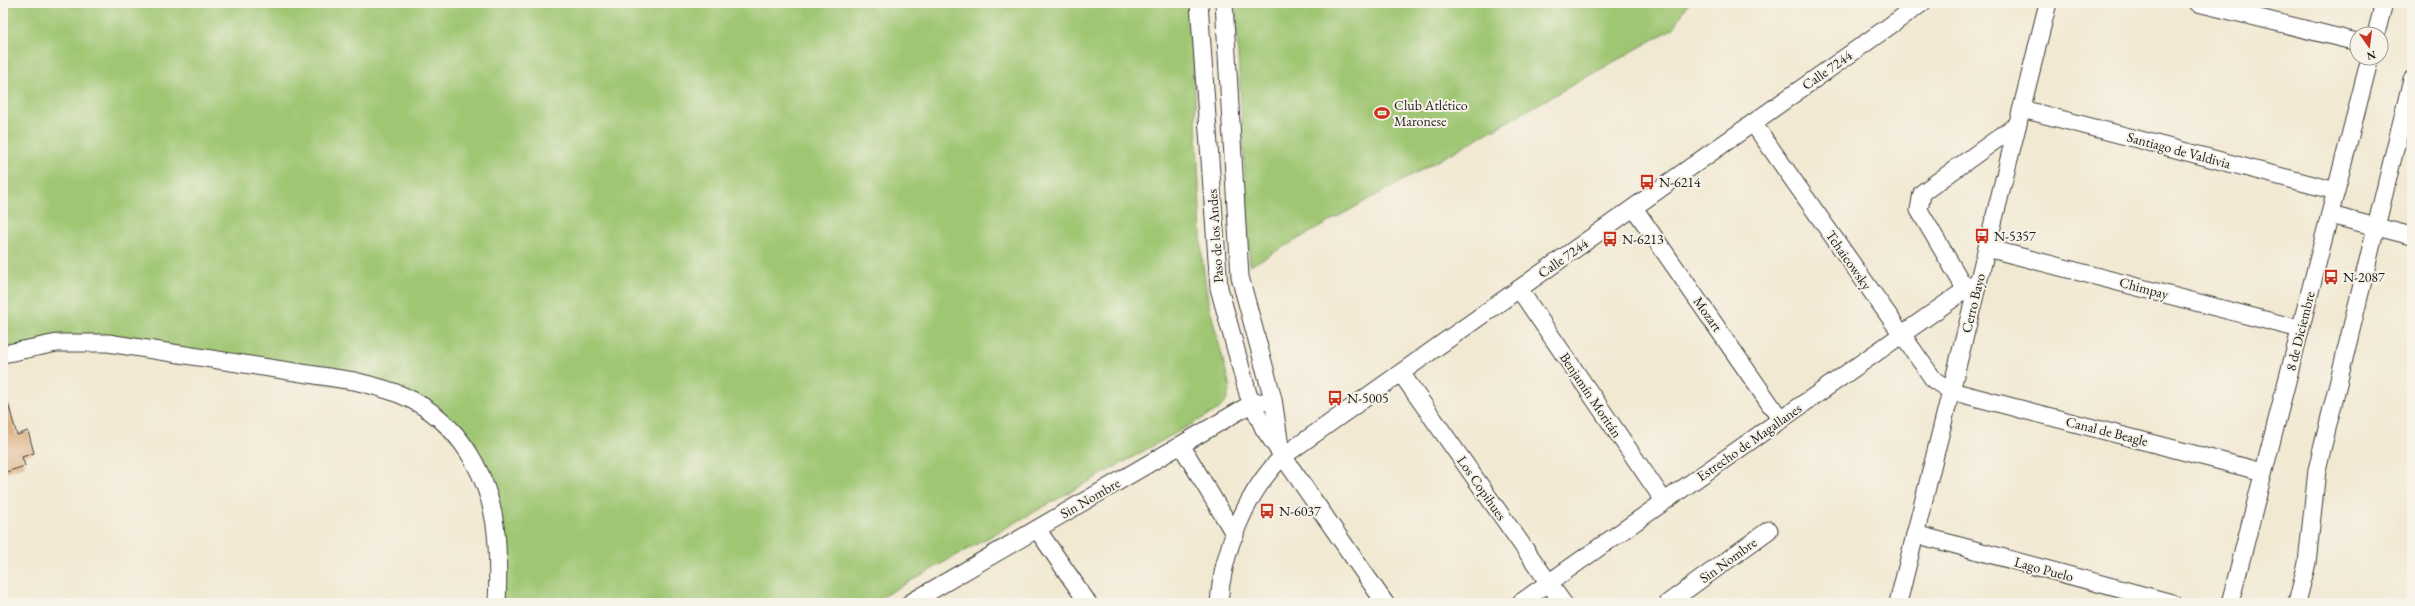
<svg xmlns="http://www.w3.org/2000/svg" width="2415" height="606" viewBox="0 0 2415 606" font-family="'EB Garamond',serif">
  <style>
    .green { fill: #9fc672; stroke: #5e7147 }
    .building { fill: #dcac7e }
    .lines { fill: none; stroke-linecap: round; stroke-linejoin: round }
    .minor-casing { stroke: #3c3b37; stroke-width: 19 }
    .minor { stroke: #fff; stroke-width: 17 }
    .labels { text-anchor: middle; stroke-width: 4; stroke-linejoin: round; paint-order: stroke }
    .street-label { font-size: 14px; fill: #1c1c1c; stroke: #f7f3e8 }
    .poi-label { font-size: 14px; fill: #1c1c1c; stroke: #f7f3e8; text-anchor: start }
  </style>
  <rect width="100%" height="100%" fill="#f7f3e8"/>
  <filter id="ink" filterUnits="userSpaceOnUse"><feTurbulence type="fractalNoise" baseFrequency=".025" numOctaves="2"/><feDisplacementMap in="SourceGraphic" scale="8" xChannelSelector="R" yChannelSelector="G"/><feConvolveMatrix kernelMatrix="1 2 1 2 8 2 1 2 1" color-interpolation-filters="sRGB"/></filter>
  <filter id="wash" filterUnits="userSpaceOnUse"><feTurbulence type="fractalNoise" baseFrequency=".012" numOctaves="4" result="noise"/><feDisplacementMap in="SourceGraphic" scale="16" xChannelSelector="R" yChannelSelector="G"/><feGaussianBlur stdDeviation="0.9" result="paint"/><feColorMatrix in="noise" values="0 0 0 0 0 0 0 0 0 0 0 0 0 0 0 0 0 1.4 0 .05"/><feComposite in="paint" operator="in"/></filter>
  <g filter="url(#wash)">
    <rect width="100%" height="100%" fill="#f2e9d3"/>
    <!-- green -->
    <g class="green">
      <polygon points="3,3 1191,3 1202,258 1208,301 1230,387 1226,402 1219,409 871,603 497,603 498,576 475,462 415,401 108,343 3,354"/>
      <polygon points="1235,3 1691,3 1687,5 1674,28 1250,266"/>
    </g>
    <g id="blocks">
      <!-- building -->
      <polygon class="building" points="7,400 17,435 28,431 34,453 22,457 25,466 3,473 3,401"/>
    </g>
  </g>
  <g filter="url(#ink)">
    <use href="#blocks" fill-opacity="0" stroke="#3c3b37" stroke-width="1"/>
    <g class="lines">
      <defs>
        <g id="minor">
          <polyline points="1199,3 1219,288 1248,394 1264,429 1385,603"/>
          <polyline points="1224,3 1240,277 1273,399 1281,453"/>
          <polyline points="2198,3 2357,42"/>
          <polyline points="2376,34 2384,3"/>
          <polyline points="2022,109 2336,191"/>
          <polyline points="1753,123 1934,380 1951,391 2263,472"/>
          <polyline points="1634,208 1781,420"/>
          <polyline points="2330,215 2412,236"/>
          <polyline points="1987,248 2300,329"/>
          <polyline points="1519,289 1664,501"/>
          <polyline points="1966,290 1919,210 1922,193 2018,124"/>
          <path d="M 3,354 L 57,343 L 108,343 L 354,381 C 375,386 395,391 414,401 C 467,430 494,487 497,545 C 498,564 498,584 497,603"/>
          <polyline points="1401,373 1563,603"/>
          <polyline points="1181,445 1235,535"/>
          <polyline points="1037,529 1088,603"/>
          <polyline points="1915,534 2172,603"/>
          <polyline points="910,603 1251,404 1261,402"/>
          <path d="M 1219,603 C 1222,552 1246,493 1282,457 L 1922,3"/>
          <polyline points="1520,603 1978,281"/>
          <polyline points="1668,603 1769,530"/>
          <polyline points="1898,603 2048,3"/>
          <polyline points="2230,603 2370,58"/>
          <polyline points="2297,603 2307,563 2317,470 2412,79"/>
        </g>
      </defs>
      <!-- minor casing -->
      <use href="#minor" class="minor-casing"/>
      <!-- minor -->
      <use href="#minor" class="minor"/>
    </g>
  </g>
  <!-- icons -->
  <defs>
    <symbol id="stadium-bare" viewBox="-9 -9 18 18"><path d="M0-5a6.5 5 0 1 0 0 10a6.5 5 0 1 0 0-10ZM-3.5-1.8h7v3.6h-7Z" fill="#c8321e" stroke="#f7f3e8" stroke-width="2.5" paint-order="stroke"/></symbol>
    <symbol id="bus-bare" viewBox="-9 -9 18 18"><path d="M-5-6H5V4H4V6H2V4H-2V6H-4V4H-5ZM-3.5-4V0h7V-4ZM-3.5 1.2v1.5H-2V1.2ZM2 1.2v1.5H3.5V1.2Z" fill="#c8321e" stroke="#f7f3e8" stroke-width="2.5" paint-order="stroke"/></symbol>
  </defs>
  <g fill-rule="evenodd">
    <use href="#stadium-bare" x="1371" y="102" width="22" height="22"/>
    <use href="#bus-bare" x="1636" y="171" width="22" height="22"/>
    <use href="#bus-bare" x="1971" y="225" width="22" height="22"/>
    <use href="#bus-bare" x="1599" y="228" width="22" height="22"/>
    <use href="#bus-bare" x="2320" y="266" width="22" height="22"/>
    <use href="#bus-bare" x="1324" y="387" width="22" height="22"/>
    <use href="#bus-bare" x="1256" y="500" width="22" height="22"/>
  </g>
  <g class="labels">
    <!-- street labels -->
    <g class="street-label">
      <text transform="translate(1827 70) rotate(-35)" y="5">Calle 7244</text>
      <text transform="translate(2179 150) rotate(15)" y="5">Santiago de Valdivia</text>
      <text transform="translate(1215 236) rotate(-94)" y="5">Paso de los Andes</text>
      <text transform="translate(1563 258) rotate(-35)" y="5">Calle 7244</text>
      <text transform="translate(1849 260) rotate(55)" y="5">Tchaicowsky</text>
      <text transform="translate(2144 288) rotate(15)" y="5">Chimpay</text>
      <text transform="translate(1973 303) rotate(-76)" y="5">Cerro Bayo</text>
      <text transform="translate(1708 314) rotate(55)" y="5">Mozart</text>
      <text transform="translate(2300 331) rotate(-76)" y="5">8 de Diciembre</text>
      <text transform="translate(1591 395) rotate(56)" y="5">Benjamín Moritán</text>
      <text transform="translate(2107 431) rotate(14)" y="5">Canal de Beagle</text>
      <text transform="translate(1749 442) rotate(-35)" y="5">Estrecho de Magallanes</text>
      <text transform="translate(1482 488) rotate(55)" y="5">Los Copihues</text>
      <text transform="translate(1090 498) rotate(-30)" y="5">Sin Nombre</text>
      <text transform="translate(1728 560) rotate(-36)" y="5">Sin Nombre</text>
      <text transform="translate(2044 569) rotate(15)" y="5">Lago Puelo</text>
    </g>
    <!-- poi labels -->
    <g class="poi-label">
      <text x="1394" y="110">Club Atlético<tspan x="1394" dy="16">Maronese</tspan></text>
      <text x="1659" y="187">N-6214</text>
      <text x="1994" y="241">N-5357</text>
      <text x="1622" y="244">N-6213</text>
      <text x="2343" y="282">N-2087</text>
      <text x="1347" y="403">N-5005</text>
      <text x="1279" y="516">N-6037</text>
    </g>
  </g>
  <!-- margin -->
  <rect width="2415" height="606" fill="none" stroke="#f7f3e8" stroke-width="16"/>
  <!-- north arrow -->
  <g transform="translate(2369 46) rotate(166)"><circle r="19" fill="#f7f3e8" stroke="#9f9d96"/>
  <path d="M0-3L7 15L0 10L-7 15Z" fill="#c8321e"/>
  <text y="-6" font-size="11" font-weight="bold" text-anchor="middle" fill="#1c1c1c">N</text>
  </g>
</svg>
